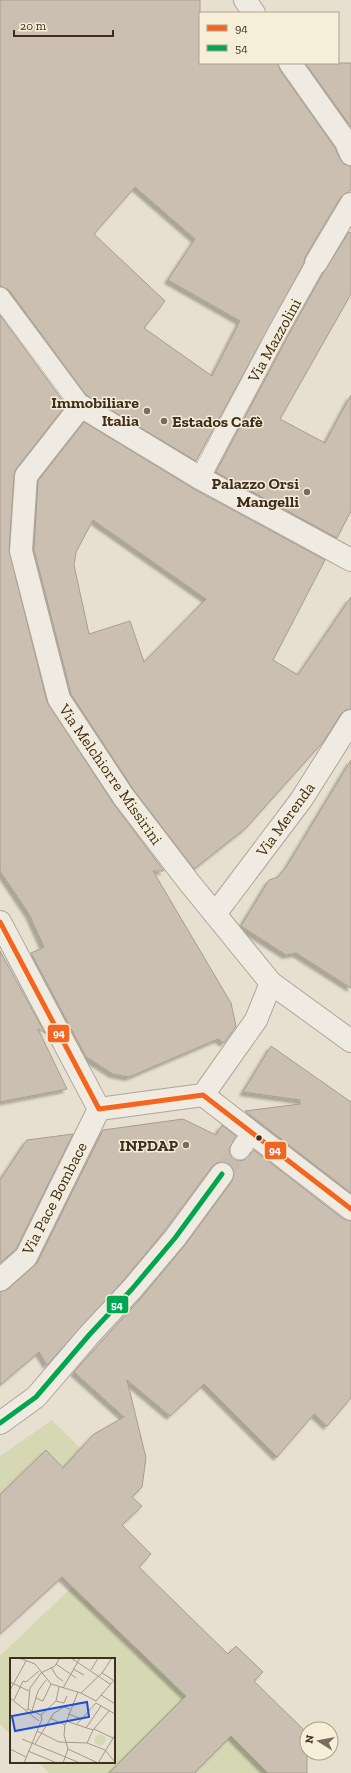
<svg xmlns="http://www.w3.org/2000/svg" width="351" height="1773" viewBox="0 0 351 1773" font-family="'Zilla Slab',serif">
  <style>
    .green { fill: #d6d7b3 }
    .building { fill: #cbbfb2; stroke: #a89c90; fill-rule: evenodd; filter: url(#shadow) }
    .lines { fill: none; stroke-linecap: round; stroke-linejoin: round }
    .pedestrian-tunnel { stroke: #c5bcae; stroke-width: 19; stroke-dasharray: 19 10; stroke-linecap: butt }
    .pedestrian-casing { stroke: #ada599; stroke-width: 20 }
    .minor-casing { stroke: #ada599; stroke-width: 24 }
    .pedestrian { stroke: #efebe3; stroke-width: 19 }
    .minor { stroke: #efebe3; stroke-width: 22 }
    .bus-1-casing { stroke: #f7eed8; stroke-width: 8 }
    .bus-2-casing { stroke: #f7eed8; stroke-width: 8 }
    .bus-1 { stroke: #f26522; stroke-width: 5 }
    .bus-2 { stroke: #00a651; stroke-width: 5 }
    .poi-dot { fill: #786c5e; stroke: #f7eed8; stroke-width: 1.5 }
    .bus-dot { fill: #3d2e20; stroke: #f7eed8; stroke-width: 1.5 }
    .labels { text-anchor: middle; stroke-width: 3; stroke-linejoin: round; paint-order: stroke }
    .street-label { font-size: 16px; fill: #3d2e20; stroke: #f7eed8 }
    .poi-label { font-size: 16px; font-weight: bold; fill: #3d2e20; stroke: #f7eed8; text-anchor: end }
    .inset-road { fill: none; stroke: #a3998a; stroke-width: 1 }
    .view { fill: #1d4ed8; fill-opacity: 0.15; stroke: #1d4ed8; stroke-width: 2 }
    .inset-edge { fill: none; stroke: #3d2e20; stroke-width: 2 }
    .line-badge { stroke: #f7eed8; stroke-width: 1.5 }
    .badge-label { font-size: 11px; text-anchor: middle; font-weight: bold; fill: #fff }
  </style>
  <defs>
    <filter id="shadow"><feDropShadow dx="-3.5" dy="3.5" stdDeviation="1" flood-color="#0004"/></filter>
  </defs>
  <rect width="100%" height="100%" fill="#e7e0d1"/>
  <!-- green -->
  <g class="green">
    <polygon points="52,1420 81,1449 63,1469 46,1451 0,1495 0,1456"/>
    <polygon points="72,1587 190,1693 109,1773 49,1773 38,1762 114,1762 114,1659 11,1659 11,1735 0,1724 0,1656"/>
    <polygon points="231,1736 268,1773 194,1773"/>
  </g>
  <!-- building -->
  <g class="building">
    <path d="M 0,0 L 200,0 L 200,63 L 278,63 L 280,70 L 335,148 L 340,159 L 344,164 L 351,166 L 351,190 L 340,198 L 305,257 L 304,263 L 196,461 L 86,395 L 9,290 L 0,286 ZM 135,187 L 195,239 L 168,280 L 240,321 L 212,376 L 144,328 L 165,301 L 94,234 Z"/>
    <polygon points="305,63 351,63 351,127"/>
    <polygon points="349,232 351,233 351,294 280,419 325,443 351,395 351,511 337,538 216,472 288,336 323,273"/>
    <polygon points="0,315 66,405 16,469 14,475 9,550 47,702 113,803 164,871 153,871 231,1003 236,1026 224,1043 218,1039 129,1077 113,1074 86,1057 31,953 44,947 29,914 0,871"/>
    <path d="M 84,422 L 194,489 L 325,560 L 273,660 L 298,675 L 351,597 L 351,709 L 346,710 L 341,714 L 323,742 L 246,828 L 194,869 L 133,789 L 71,694 L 34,550 L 38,481 ZM 93,520 L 206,599 L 144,662 L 130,621 L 89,634 L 74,565 L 76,552 Z"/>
    <polygon points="351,760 351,988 296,953 286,955 241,926 269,880 278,877 287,866"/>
    <polygon points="0,951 45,1033 38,1029 67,1089 0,1102"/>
    <polygon points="271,1046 351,1102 351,1193 245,1111 300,1104 300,1100 243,1092"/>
    <polygon points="183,1119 216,1135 222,1125 236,1136 229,1149 230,1154 233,1159 239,1161 244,1160 254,1150 343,1219 351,1221 351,1398 327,1426 314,1414 277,1457 204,1384 170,1416 127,1380 146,1458 142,1487 132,1497 142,1506 122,1525 151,1554 139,1567 228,1654 236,1646 263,1672 254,1681 307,1733 307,1773 268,1773 231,1736 194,1773 109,1773 186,1696 62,1577 0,1634 0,1495 46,1450 63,1468 94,1434 124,1417 74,1372 142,1297 185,1245 232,1181 234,1175 233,1169 229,1164 223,1162 217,1163 212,1167 165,1230 123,1281 47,1365 39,1352 0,1385 0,1292 8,1289 37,1263 103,1130"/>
    <polygon points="73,1134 16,1249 0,1263 0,1180 27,1140"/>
  </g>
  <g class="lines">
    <!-- pedestrian-tunnel -->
    <polyline class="pedestrian-tunnel" points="222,1174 240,1150"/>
    <defs>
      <g id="pedestrian">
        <polyline points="0,297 81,406"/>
        <polyline points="200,478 278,331 316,263"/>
        <polyline points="240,1150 251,1134"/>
      </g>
      <g id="minor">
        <polyline points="245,0 254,13"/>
        <polyline points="290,63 346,142 351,154"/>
        <polyline points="316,263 351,204"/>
        <polyline points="351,560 200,478 81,406 26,476 21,551 59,699 123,796 188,881 271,983 351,1041"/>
        <polyline points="215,914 301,800 351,721"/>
        <polyline points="0,922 99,1109 203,1095 351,1209"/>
        <polyline points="203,1095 256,1020 271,983"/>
        <polyline points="0,1280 26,1257 99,1109"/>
        <polyline points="0,1423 36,1397 90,1334 132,1289 175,1238 222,1174"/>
      </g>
    </defs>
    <!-- pedestrian casing -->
    <use href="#pedestrian" class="pedestrian-casing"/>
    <!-- minor casing -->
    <use href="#minor" class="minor-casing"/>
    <!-- pedestrian -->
    <use href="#pedestrian" class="pedestrian"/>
    <!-- minor -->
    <use href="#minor" class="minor"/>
    <defs>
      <polyline id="bus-1" points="0,922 99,1109 203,1095 351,1209"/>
      <polyline id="bus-2" points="0,1423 36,1397 90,1334 132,1289 175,1238 222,1174"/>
    </defs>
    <!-- bus-1 casing -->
    <use href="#bus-1" class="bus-1-casing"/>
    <!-- bus-2 casing -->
    <use href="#bus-2" class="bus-2-casing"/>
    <!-- bus-1 -->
    <use href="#bus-1" class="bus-1"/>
    <!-- bus-2 -->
    <use href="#bus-2" class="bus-2"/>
  </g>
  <!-- markers -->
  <g class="poi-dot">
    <circle cx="147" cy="411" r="4"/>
    <circle cx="164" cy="421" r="4"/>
    <circle cx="307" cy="492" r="4"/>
    <circle cx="186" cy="1145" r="4"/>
  </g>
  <circle class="bus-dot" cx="259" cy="1138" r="3.5"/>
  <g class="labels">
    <!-- street labels -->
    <g class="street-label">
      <text transform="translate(274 340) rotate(-61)" y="6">Via Mazzolini</text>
      <text transform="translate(111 774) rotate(55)" y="6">Via Melchiorre Missirini</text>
      <text transform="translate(285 819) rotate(-54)" y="6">Via Merenda</text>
      <text transform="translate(54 1198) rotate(-63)" y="6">Via Pace Bombace</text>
    </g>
    <!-- poi labels -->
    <g class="poi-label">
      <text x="139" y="408">Immobiliare<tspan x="139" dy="18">Italia</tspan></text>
      <text x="172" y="427" text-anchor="start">Estados Cafè</text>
      <text x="299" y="489">Palazzo Orsi<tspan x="299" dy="18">Mangelli</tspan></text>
      <text x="178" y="1151">INPDAP</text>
    </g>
  </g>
  <!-- overview -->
  <g transform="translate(10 1658)">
    <rect width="105" height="105" fill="#e7e0d1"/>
    <path d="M84.5 82a5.5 5.5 0 1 1 11 0a5.5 5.5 0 1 1-11 0Z" fill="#d6d7b3"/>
    <path class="inset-road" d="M 9,0 L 25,6M 61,0 L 100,26M 25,6 L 41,26 L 71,35 L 86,43M 46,6 L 66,20M 41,9 L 47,19 L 53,23M 63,11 L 74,17M 81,12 L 88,0M 92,15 L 102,0M 0,24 L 19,33M 53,30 L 70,0M 0,32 L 16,3M 71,35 L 92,15 L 103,22M 91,37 L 105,46M 0,40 L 29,63M 26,40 L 33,43 L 41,26M 4,42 L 13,23 L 16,24 L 29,13M 46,43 L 54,45 L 57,38M 86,43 L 105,21M 86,45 L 105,56M 18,51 L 20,30 L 31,15 L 45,8 L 49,1 L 48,0M 15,53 L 18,51 L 31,57M 22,53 L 28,33 L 36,22M 58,56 L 72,61M 40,60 L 55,67M 56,63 L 83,72M 67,66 L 86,45M 76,70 L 91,48M 84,71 L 103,80M 27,73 L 49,84 L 77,85 L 95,92M 12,81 L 70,105M 77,85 L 83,72 L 99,53M 25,86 L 44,55 L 54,49 L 60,51M 0,91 L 16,99M 58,91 L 88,105M 95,92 L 105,104M 18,93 L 47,105M 14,105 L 32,61 L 31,57 L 46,43 L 49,29M 53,105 L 58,91 L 54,77 L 55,67 L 68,34M 88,105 L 105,77"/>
    <path class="view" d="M 77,44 L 79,59 L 5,73 L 2,58 Z"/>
    <rect width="105" height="105" class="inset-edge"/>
  </g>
  <g class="line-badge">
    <rect x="47" y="1024" width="23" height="19" rx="4" fill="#f26522"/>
    <rect x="264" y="1141" width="23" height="19" rx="4" fill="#f26522"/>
    <rect x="106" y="1295" width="23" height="19" rx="4" fill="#00a651"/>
  </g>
  <g class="badge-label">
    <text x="59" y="1037">94</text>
    <text x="275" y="1154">94</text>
    <text x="117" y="1309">54</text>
  </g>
  <!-- legend -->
  <rect x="199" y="12" width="140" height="52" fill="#f7eed8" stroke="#ada18e"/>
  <rect x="207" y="25" width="20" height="6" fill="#f26522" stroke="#ada18e"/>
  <text x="235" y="32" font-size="12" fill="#3d2e20">94</text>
  <rect x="207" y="45" width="20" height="6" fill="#00a651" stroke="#ada18e"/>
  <text x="235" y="52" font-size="12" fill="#3d2e20">54</text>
  <!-- north arrow -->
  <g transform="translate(319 1741) rotate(281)"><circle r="19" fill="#f7eed8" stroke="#ada18e"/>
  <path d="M0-3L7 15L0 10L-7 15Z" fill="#786c5e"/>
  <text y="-6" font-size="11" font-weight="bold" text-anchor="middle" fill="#3d2e20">N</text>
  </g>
  <!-- scale -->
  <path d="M14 30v6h99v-6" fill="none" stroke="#3d2e20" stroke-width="2"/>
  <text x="20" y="30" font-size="12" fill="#3d2e20" stroke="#f7eed8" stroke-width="3" paint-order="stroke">20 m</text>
</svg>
